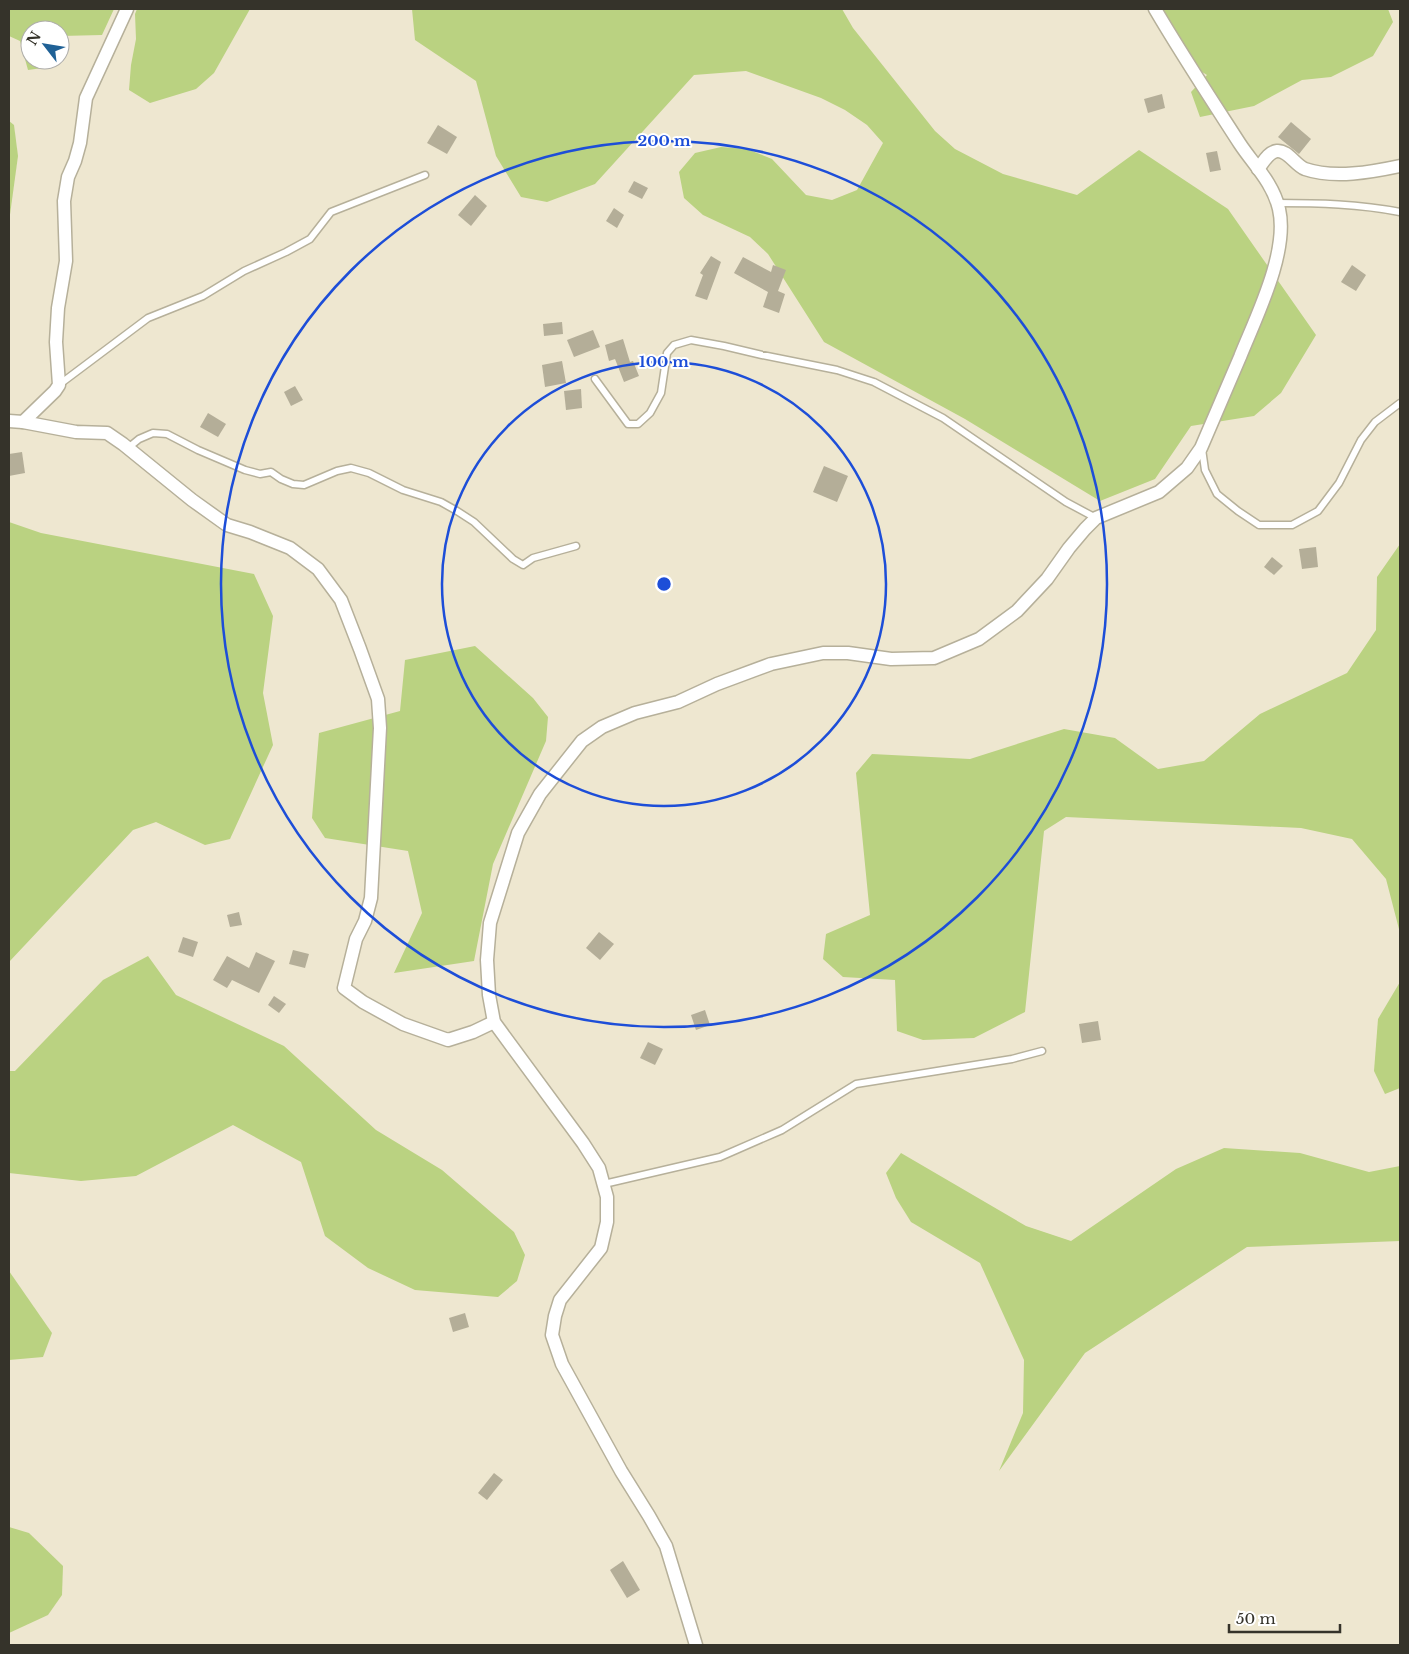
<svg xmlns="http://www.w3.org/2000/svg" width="1409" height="1654" viewBox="0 0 1409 1654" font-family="'Libre Baskerville',serif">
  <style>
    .green { fill: #bad281 }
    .building { fill: #b4ae98 }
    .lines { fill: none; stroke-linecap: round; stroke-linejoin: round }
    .lane-casing { stroke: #b6b09a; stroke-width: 9 }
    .street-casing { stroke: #b6b09a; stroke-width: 15 }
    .lane { stroke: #fff; stroke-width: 6 }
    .street { stroke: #fff; stroke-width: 12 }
    .ring { fill: none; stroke: #1d4ed8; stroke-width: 2.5 }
    .centre { fill: #1d4ed8; stroke: #fff; stroke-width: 2.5 }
    .ring-label { font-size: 15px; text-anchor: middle; font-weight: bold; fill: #1d4ed8; stroke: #fff; stroke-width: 4; stroke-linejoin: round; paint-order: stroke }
  </style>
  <rect width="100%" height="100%" fill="#eee7d0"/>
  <!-- green -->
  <g class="green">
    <polygon points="9,9 114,9 102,35 61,36 60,44 60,30 30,30 30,60 58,60 57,66 28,70 20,41 9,36"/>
    <polygon points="137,9 250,9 214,73 196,89 150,103 129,90 131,65 136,39 135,14"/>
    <polygon points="412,9 842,9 853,28 935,131 955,149 1003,174 1077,195 1139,150 1228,209 1316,335 1281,393 1254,416 1191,426 1155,479 1100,501 965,419 824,342 768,254 750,237 703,215 684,198 679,172 695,153 721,147 747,149 772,159 806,195 832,200 857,190 883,143 867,125 845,110 821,98 746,71 694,75 595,184 547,202 521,197 496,156 476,81 415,40"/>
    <polygon points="1162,9 1388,9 1393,22 1373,56 1331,77 1302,80 1254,106 1200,117 1191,92 1207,75 1194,67"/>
    <polygon points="9,121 14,125 18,156 9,222"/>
    <polygon points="9,522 41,533 254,574 273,616 263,693 273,745 230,839 205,845 156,822 133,830 9,962"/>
    <polygon points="1400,544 1400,933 1386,879 1352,839 1301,828 1066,817 1044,831 1025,1012 974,1038 923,1040 897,1031 895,980 843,977 823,959 826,934 870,915 856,773 872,754 970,759 1064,729 1115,738 1158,769 1204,761 1260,714 1347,673 1376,630 1377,577"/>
    <polygon points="475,646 533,698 548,717 546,741 493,864 474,961 394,973 422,913 408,851 325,838 312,818 319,733 400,711 405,660"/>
    <polygon points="148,956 176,995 284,1046 376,1130 442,1170 514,1232 525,1255 517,1281 498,1297 415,1290 368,1268 325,1236 301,1162 233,1125 136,1176 81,1181 9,1173 9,1071 15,1071 103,980"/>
    <polygon points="1400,982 1400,1088 1385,1094 1374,1071 1378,1019"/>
    <polygon points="1224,1148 1300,1153 1369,1172 1400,1166 1400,1241 1247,1247 1085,1353 999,1471 1023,1413 1024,1360 980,1263 911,1222 896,1198 886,1173 901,1153 1026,1226 1071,1241 1176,1169"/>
    <polygon points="9,1271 52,1333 43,1357 9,1360"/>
    <polygon points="9,1527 29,1533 63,1566 62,1595 48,1615 9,1633"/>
  </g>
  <!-- building -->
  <g class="building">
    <polygon points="1162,94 1165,108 1148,113 1144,99"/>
    <polygon points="1291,122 1311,139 1299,154 1278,137"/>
    <polygon points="438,125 457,137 447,154 427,143"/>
    <polygon points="1217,151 1221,170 1210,172 1206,153"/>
    <polygon points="634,181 648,188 642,199 628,192"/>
    <polygon points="475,195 487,206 471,226 458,215"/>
    <polygon points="614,208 624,215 617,228 606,221"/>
    <polygon points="711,256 721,262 707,300 695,296 703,275 700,273"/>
    <polygon points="743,257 771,272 773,265 786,270 778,291 785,294 779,313 763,307 768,292 734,273"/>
    <polygon points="1352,265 1366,275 1356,291 1341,282"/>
    <polygon points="562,322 563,334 544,336 543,324"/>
    <polygon points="593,330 600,347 574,357 567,340"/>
    <polygon points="623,339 630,362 633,361 639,376 624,382 615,359 609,361 605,345"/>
    <polygon points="562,361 566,383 545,387 542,365"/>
    <polygon points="295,386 303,400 291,406 284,392"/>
    <polygon points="581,389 582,408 566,410 564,391"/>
    <polygon points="208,413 226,424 218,437 200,427"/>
    <polygon points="22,452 25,473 9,476 9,454"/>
    <polygon points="824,466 848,476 837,502 813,492"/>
    <polygon points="1316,547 1318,567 1302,569 1299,549"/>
    <polygon points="1272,557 1283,566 1274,575 1264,567"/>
    <polygon points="239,912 242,925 230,927 227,915"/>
    <polygon points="599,932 614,944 600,960 586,948"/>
    <polygon points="183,937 198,942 193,957 178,952"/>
    <polygon points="293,950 309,954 305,968 289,964"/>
    <polygon points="256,952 275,961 259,993 232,980 227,988 213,980 227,956 249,968"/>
    <polygon points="274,996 286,1004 279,1013 268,1005"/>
    <polygon points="705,1010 710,1025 696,1030 691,1015"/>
    <polygon points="1098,1021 1101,1040 1082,1043 1079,1024"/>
    <polygon points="648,1042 663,1049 655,1065 640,1058"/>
    <polygon points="465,1313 469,1327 453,1332 449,1318"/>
    <polygon points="494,1473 503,1480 487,1500 478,1493"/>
    <polygon points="623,1561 640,1590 627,1598 610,1570"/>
  </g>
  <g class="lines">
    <defs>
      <g id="lane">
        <path d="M 1277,203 C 1318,203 1359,204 1400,212"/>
        <polyline points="595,379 628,424 638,424 650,413 661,393 667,353 674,345 691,340 724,346 762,355 837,370 874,382 943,418 1066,502 1096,518"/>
        <polyline points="60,384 148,318 203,296 244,271 286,252 310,239 331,212 425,175"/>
        <polyline points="128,448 139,439 153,433 167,434 198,450 245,470 260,474 271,472 281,479 293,484 304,485 337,471 351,468 369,473 403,490 441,502 457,511 474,522 513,559 523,565 533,558 576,546"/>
        <polyline points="1202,449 1205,470 1217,494 1238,511 1259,525 1292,525 1318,511 1339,483 1361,440 1375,422 1400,403"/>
        <polyline points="604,1184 720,1157 782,1130 856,1084 1012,1059 1042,1051"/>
      </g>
      <g id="street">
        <path d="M 1258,169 C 1263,163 1268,152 1277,151 C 1288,150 1295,165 1305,169 C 1334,179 1372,172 1400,166"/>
        <polyline points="9,421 23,422 76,432 107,433 123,444 192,500 227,525 250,532 290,548 318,569 341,600 360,649 378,699 380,728 371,898 365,921 356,939 344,988 363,1002 403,1024 448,1040 473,1032 494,1022"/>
        <polyline points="23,422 55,391 59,385 56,342 58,308 66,261 64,201 68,177 75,161 80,143 86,98 127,9"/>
        <path d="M 696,1645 L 666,1546 L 649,1516 L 621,1471 L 562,1364 L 552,1335 L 555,1316 L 560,1300 L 601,1248 L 607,1222 L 607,1197 L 599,1168 L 583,1143 L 494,1022 L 489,995 L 487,960 L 490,923 L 518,833 L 540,794 L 582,741 L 602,727 L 635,713 L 678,702 L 717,684 L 771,664 L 823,653 L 848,653 L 891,659 L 934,658 L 979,639 L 1017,611 L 1047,579 L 1069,548 L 1085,529 L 1096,518 L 1159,492 L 1187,468 L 1201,448 C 1214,418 1227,388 1240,357 C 1256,317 1289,252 1279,209 C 1273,183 1254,165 1240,144 C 1211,99 1182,55 1155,9"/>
      </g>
    </defs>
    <!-- lane casing -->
    <use href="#lane" class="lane-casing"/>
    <!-- street casing -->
    <use href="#street" class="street-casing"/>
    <!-- lane -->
    <use href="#lane" class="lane"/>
    <!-- street -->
    <use href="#street" class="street"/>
  </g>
  <!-- distance rings -->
  <g class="ring">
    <circle cx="664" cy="584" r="222"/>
    <circle cx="664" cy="584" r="443"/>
  </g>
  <circle cx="664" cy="584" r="8" class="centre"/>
  <g class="ring-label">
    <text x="664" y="146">200 m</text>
    <text x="664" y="367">100 m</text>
  </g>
  <!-- border -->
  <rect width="1409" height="1654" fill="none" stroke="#35332a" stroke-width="20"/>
  <!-- north arrow -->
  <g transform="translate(45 45) rotate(301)"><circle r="24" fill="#ffffff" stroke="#aeadaa"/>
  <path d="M0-4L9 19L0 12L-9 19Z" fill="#1f6196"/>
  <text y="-8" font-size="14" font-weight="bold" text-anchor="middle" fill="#35332a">N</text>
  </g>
  <!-- scale -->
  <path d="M1229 1624v8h111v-8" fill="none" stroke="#35332a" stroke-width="2.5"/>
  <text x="1236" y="1624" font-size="15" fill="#35332a" stroke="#ffffff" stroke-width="4" paint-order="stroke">50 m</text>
</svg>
